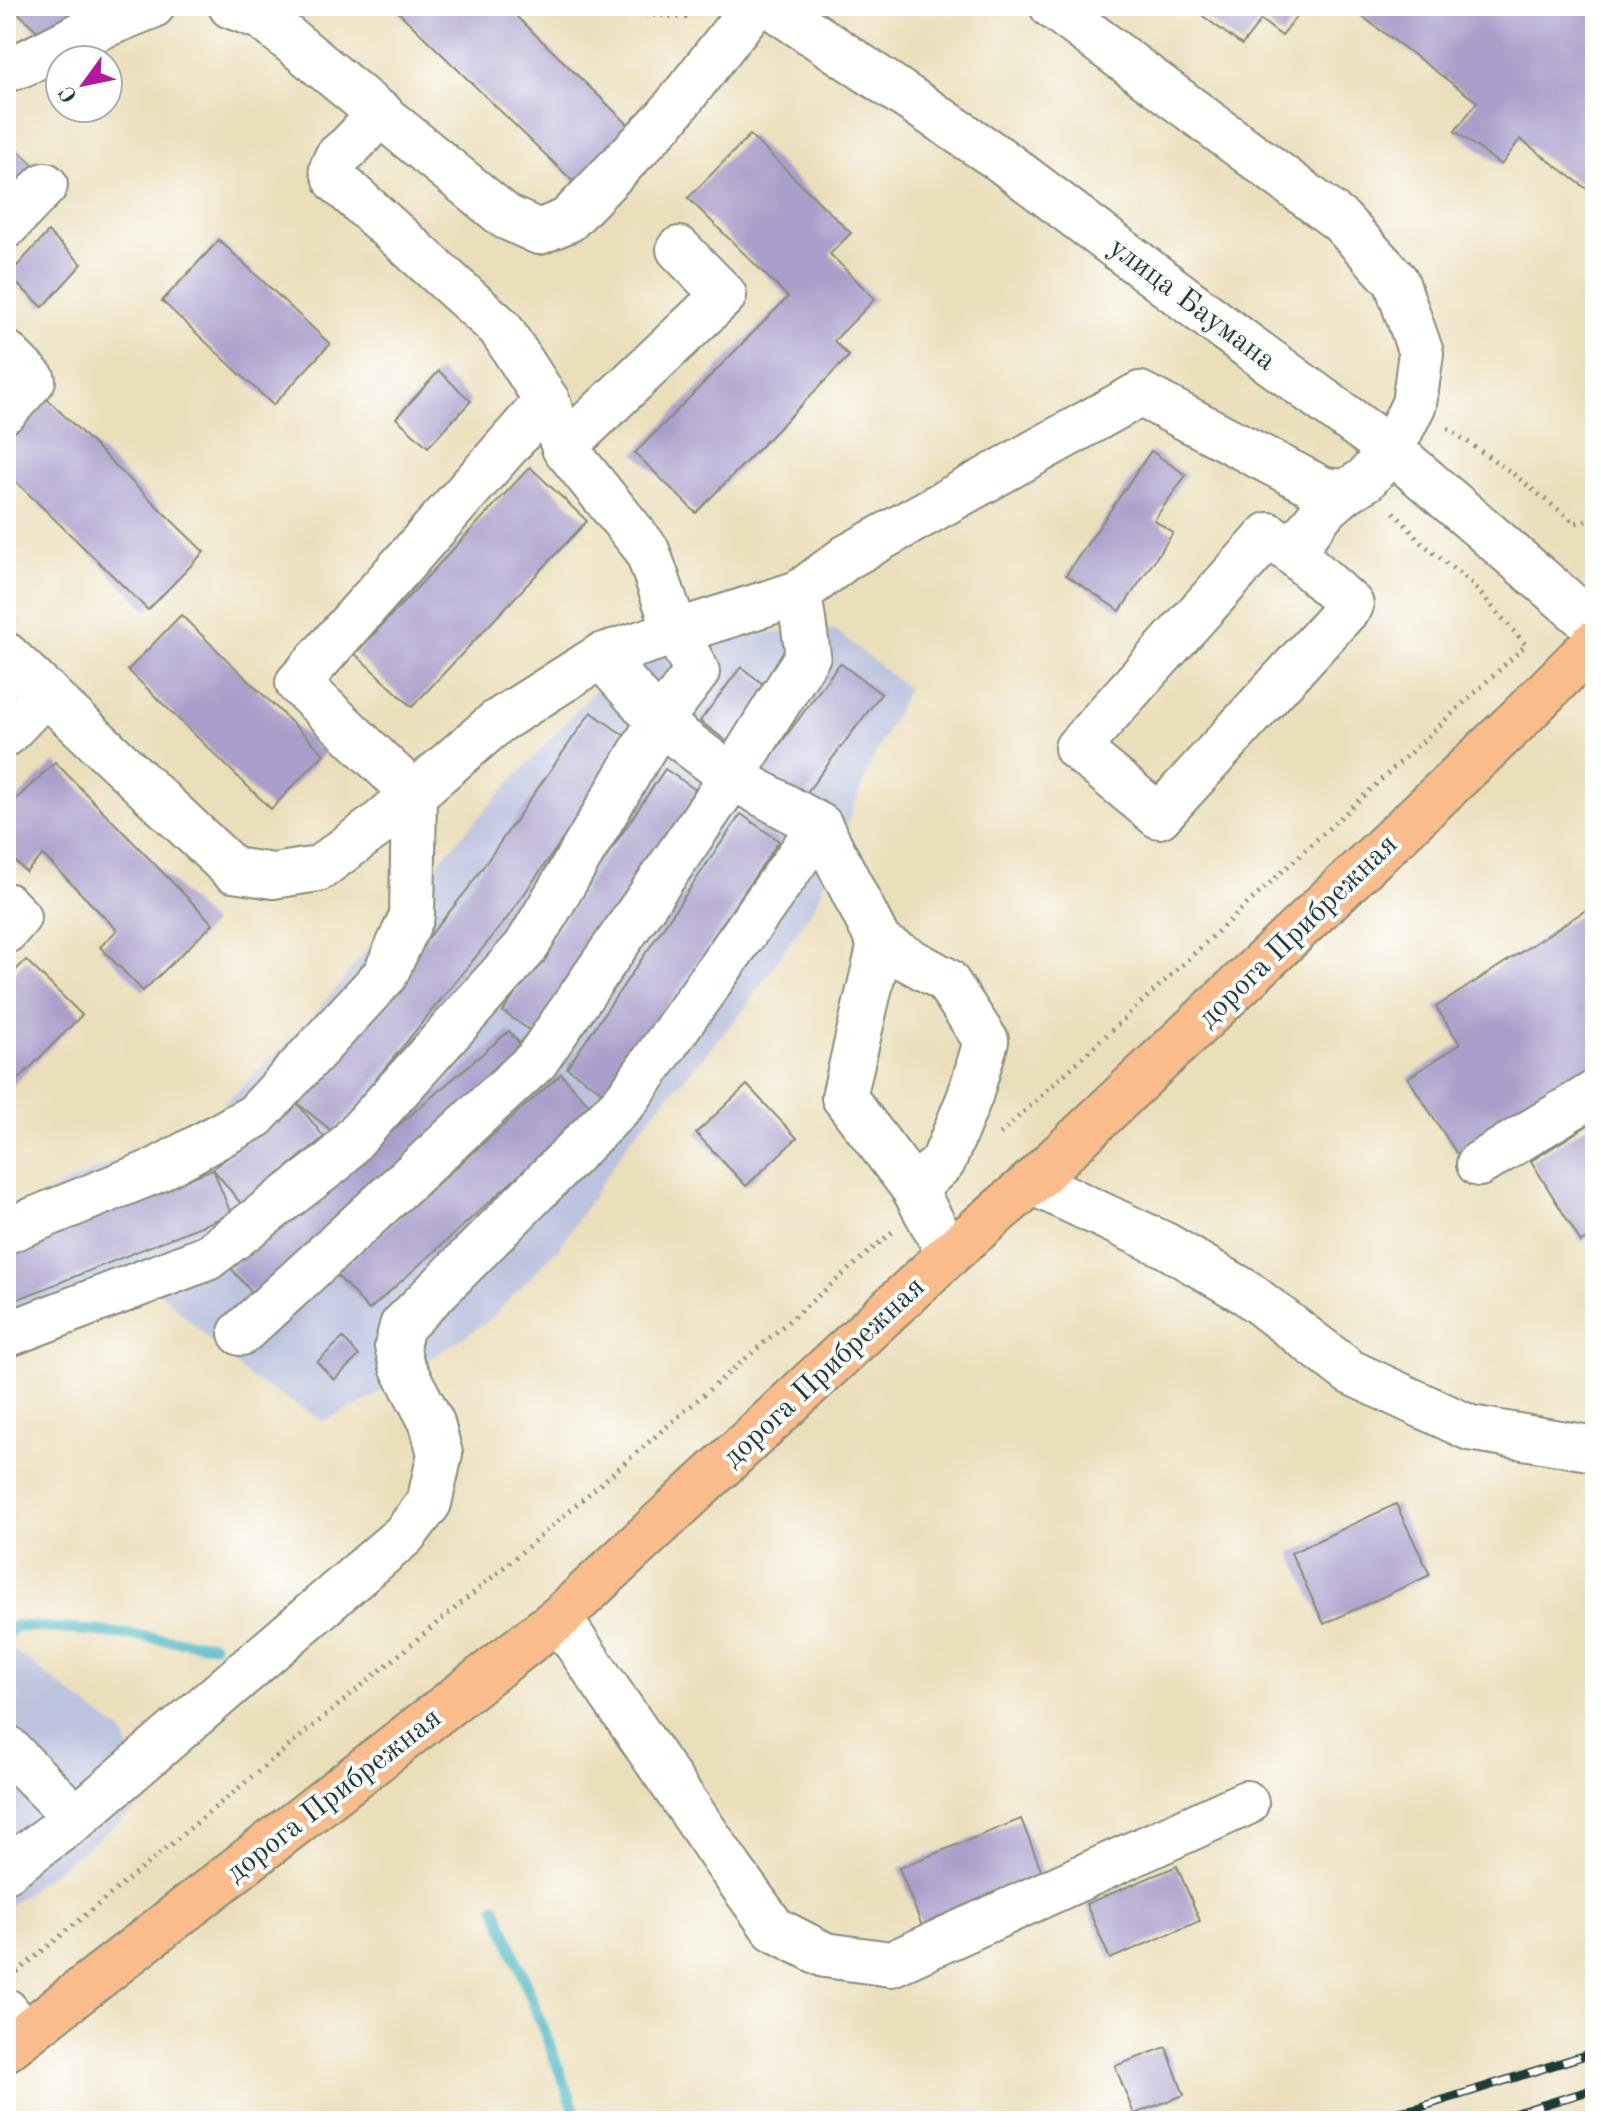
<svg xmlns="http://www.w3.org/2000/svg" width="1601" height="2127" viewBox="0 0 1601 2127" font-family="'Old Standard TT',serif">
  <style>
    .industrial { fill: #bbc3de }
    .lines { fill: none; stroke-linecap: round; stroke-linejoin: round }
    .stream { stroke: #48b6c2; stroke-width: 11 }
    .building { fill: #aa9fcb }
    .minor-casing { stroke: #858e77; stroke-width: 48 }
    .highway-casing { stroke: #858e77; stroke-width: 48 }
    .path { stroke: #858e77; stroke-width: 5; stroke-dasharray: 2 6; stroke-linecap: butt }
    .minor { stroke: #fff; stroke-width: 44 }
    .highway { stroke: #f9bc8a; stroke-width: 44 }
    .rail-casing { stroke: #1f3d34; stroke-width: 9 }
    .rail { stroke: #fff; stroke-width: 6; stroke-dasharray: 18; stroke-linecap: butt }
    .labels { text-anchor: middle; stroke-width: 8; stroke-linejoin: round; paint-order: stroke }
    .street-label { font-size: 30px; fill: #1f3d34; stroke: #fff }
  </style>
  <rect width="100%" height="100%" fill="#fff"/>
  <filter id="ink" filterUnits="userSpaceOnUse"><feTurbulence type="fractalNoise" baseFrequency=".0125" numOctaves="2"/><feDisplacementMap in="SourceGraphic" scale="16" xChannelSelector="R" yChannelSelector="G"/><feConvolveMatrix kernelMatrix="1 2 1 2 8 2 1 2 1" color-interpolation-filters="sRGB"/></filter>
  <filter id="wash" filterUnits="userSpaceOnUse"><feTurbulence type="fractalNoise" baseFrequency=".006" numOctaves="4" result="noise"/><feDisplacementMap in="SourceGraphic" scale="32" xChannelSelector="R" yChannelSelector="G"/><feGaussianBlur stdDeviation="1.8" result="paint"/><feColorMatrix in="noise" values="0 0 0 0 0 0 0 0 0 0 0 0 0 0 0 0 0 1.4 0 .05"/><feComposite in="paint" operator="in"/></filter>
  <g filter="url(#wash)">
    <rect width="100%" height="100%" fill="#ebdeba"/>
    <!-- industrial -->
    <g class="industrial">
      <polygon points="834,629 908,689 870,765 817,902 743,1011 630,1140 559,1248 488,1321 370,1399 323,1421 247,1376 160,1292 6,1346 6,1212 214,1114 309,1021 448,851 597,688 642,660 705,638"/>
      <polygon points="12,1649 123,1733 151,1798 6,1908 6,1653"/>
    </g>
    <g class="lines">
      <!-- stream -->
      <g class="stream">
        <polyline points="6,1635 15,1626 96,1631 213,1645"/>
        <polyline points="496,1907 579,2121"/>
      </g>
    </g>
    <g id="blocks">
      <!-- building -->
      <g class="building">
        <polygon points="11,6 92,6 53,46"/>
        <polygon points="392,6 506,6 636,132 581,189"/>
        <polygon points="1210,6 1304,6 1282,36 1261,20 1242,45 1203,16"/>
        <polygon points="1348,6 1595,6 1595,195 1520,139 1501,165 1455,131 1477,102"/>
        <polygon points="750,135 851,233 830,254 875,299 834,341 849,356 696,513 635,453 788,297 688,198"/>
        <polygon points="6,139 35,166 6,198"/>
        <polygon points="48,232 82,264 43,307 8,276"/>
        <polygon points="219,240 330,344 273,405 162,301"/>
        <polygon points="439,371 471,401 428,447 396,418"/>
        <polygon points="44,396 204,552 148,610 6,472 6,435"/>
        <polygon points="1151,451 1186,475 1154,520 1173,533 1120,611 1066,575"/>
        <polygon points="530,467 587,521 412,707 355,654"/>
        <polygon points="181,615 324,754 271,809 128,670"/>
        <polygon points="840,663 881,694 801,800 761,770"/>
        <polygon points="741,667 772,691 732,745 700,721"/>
        <polygon points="591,712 632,741 505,921 333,1132 296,1102 467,890"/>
        <polygon points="55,762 213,924 143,991 100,947 117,930 43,855 26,872 6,852 6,809"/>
        <polygon points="665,769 702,794 540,1037 503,1012"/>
        <polygon points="741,814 779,841 606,1094 567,1068"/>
        <polygon points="1586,910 1595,923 1595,1069 1459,1157 1408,1078 1460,1044 1436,1007"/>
        <polygon points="26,960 82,1015 6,1092 6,980"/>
        <polygon points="509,1031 531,1057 253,1294 231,1268"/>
        <polygon points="561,1074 593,1109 369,1310 336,1274"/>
        <polygon points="747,1085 797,1138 746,1186 696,1133"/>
        <polygon points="296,1102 324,1137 242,1205 213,1169"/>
        <polygon points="1593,1122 1595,1125 1595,1233 1581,1242 1531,1161"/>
        <polygon points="213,1169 231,1214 6,1304 6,1251"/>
        <polygon points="343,1338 359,1356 334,1380 317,1362"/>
        <polygon points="1396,1504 1430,1575 1324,1624 1291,1553"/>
        <polygon points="1021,1819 1046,1882 924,1931 899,1868"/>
        <polygon points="1177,1866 1200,1921 1110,1959 1086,1904"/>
        <polygon points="1166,2047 1184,2095 1134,2114 1115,2066"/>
      </g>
    </g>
  </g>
  <g filter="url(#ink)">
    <use href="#blocks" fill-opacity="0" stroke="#858e77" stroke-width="2"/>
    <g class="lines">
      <defs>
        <g id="minor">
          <polyline points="231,6 263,18 506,217 539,232 568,220 667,117 754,6"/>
          <polyline points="771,6 1001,160 1228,331 1391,450 1595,626"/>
          <polyline points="1052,6 1341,221 1396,281 1421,353 1414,404 1391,450 1365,480 1345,492 1322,512 1292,552 1269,535 1077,748 1159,816 1351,605 1292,552"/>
          <polyline points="6,70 25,63 80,35 152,6"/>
          <polyline points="6,226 45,185"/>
          <polyline points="6,353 33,380 6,410"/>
          <polyline points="564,447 724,295 679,249"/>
          <polyline points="6,655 233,870 273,876 318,869 379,824 497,722 601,656 676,632 647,550 564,447 547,401 500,328 337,181 332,168 337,157 349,147 381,113"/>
          <polyline points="601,656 659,722 732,777 820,826 880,944 946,980 986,1041 970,1096 943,1162 914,1189"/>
          <polyline points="6,734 46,692"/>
          <polyline points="6,905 18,917 6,931"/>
          <polyline points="880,944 844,1097 914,1189 949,1254"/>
          <polyline points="1479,1164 1595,1093"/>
          <polyline points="1032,1182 1165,1245 1247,1293 1350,1372 1470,1428 1595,1449"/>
          <polyline points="6,1231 157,1170 255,1116 385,975 412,916 414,794 298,683 547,401"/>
          <polyline points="241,1333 536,1061 732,777 808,655 799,593"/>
          <polyline points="6,1335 207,1258 334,1161 526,947 659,722 697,672 676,632 799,593 847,557 1140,394 1324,490 1345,492"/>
          <polyline points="559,1618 730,1868 774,1929 825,1955 891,1964 1246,1803"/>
          <polyline points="6,1747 76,1818"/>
          <polyline points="6,1870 76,1818 404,1535 429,1503 440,1454 432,1423 402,1366 397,1346 402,1326 627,1099 820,826"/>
          <polyline points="6,2011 24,2034"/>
        </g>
        <polyline id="highway" points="6,2049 559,1618 949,1254 1032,1182 1520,718 1595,642"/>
      </defs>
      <!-- minor casing -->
      <use href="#minor" class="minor-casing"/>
      <!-- highway casing -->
      <use href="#highway" class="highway-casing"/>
      <!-- path -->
      <g class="path">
        <polyline points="560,6 568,13 640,14 693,18"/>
        <polyline points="1448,428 1512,473 1575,523 1595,519"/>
        <polyline points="1000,1134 1526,645 1472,584 1422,543 1391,509"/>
        <polyline points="17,1972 495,1575 892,1232"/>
      </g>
      <!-- minor -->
      <use href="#minor" class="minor"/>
      <!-- highway -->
      <use href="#highway" class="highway"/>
      <defs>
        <g id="rail">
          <polyline points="1355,2121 1418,2108 1595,2052"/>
          <polyline points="1490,2121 1595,2089"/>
        </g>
      </defs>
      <!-- rail casing -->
      <use href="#rail" class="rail-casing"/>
      <!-- rail -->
      <use href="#rail" class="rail"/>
    </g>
  </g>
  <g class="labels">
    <!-- street labels -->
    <g class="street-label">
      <text transform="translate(1193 303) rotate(37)" y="10">улица Баумана</text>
      <text transform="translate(1297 930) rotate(-44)" y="10">дорога Прибрежная</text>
      <text transform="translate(823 1371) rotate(-43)" y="10">дорога Прибрежная</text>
      <text transform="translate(333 1794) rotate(-38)" y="10">дорога Прибрежная</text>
    </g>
  </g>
  <!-- margin -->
  <rect width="1601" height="2127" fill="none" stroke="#fff" stroke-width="32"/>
  <!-- north arrow -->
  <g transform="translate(84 84) rotate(237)"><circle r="38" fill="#ffffff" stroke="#a5b1ae" stroke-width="2"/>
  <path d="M0-6L14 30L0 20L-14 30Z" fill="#b5179e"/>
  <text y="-12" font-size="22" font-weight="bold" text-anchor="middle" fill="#1f3d34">С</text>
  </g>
</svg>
